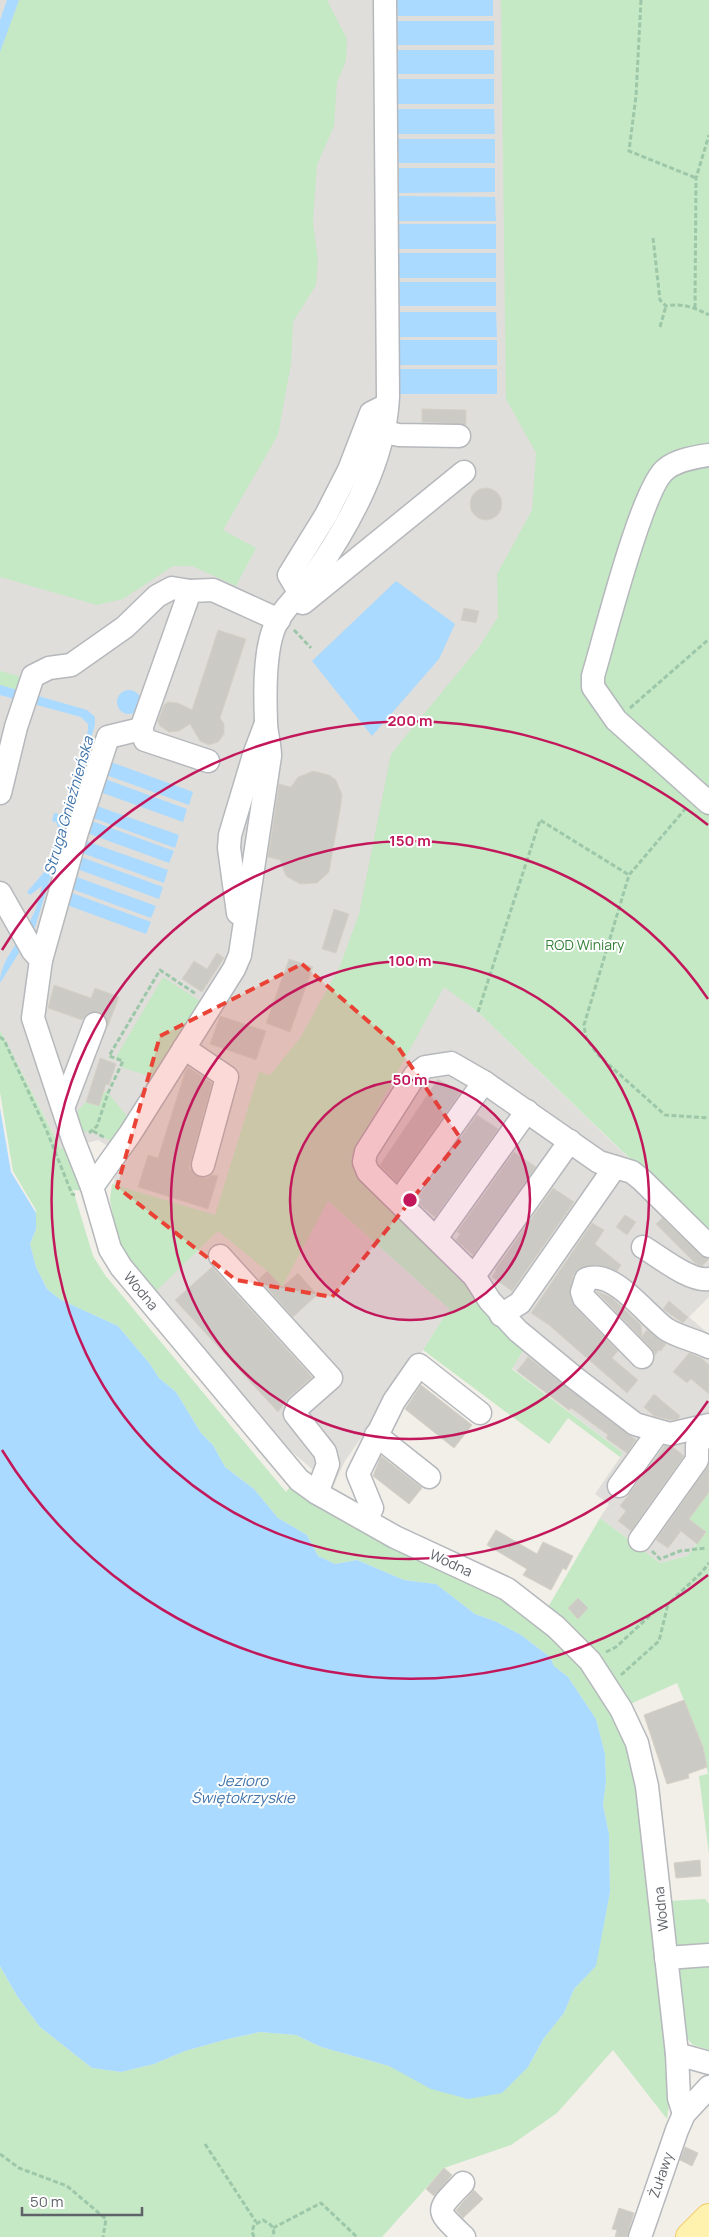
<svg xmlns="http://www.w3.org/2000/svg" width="709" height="2237" viewBox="0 0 709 2237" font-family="Manrope,sans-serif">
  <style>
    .industrial { fill: #e0deda }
    .green { fill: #c5e8c5 }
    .water { fill: #aadaff }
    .building { fill: #cccac5; stroke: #d6d1c6 }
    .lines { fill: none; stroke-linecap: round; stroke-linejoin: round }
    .minor-casing { stroke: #b5b8bc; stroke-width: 25 }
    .major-casing { stroke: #f2c960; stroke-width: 30 }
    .path { stroke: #9cc7a9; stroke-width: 3; stroke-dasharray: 5 2.5; stroke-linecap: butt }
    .minor { stroke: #fff; stroke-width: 22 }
    .major { stroke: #fff2af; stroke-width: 28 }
    .marked { fill: #ea4335; fill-opacity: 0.2; stroke: #ea4335; stroke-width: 4; stroke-dasharray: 10 6; stroke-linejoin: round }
    .ring { fill: none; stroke: #c2185b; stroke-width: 2.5 }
    .labels { text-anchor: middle; stroke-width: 4; stroke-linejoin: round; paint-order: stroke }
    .park-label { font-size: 14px; fill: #348238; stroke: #fff }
    .street-label { font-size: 14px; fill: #5f6368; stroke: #fff }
    .water-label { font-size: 15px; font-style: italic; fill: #4174aa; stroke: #fff }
    .centre { fill: #c2185b; stroke: #fff; stroke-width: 2.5 }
    .ring-label { font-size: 15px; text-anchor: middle; font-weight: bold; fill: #c2185b; stroke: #fff; stroke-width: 4; stroke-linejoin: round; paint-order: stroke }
  </style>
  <rect width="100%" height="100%" fill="#f1efe8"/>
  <!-- industrial -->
  <polygon class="industrial" points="0,0 602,0 603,152 444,986 478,1012 647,1176 709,1253 709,1297 689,1317 709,1334 709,1492 689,1519 706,1532 687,1556 660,1563 600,1518 609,1504 595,1494 623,1453 512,1368 522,1352 328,1201 449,1309 423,1350 345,1461 333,1487 284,1445 155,1292 110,1200 115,1177 126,1157 98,1140 62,1150 0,1030"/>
  <!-- green -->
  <g class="green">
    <polygon points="19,0 327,0 347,39 346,61 337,82 334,126 317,165 313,222 318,261 316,285 293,322 291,364 278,435 223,530 256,548 236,586 192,566 173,566 123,599 97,605 0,577 0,52"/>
    <polygon points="501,0 709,0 709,1235 478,1012 444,987 351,1157 470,1279 522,1344 522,1352 512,1369 623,1453 620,1457 568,1418 549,1444 423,1350 449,1309 328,1201 282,1287 267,1271 218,1231 155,1292 120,1251 110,1200 112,1184 215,1215 259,1072 270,1075 300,1038 340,966 359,914 391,754 479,647 498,617 497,574 532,510 536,453 506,399"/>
    <polygon points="0,671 19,676 17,690 0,685"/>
    <polygon points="163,977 203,1003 158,1079 121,1067 123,1061 115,1059"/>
    <polygon points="0,1030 61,1149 71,1147 86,1191 73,1190 93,1256 105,1275 286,1492 293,1483 506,1596 590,1671 630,1745 644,1830 672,2083 667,2119 613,2050 557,2113 511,2145 444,2168 382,2237 0,2237 0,1966 17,1996 40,2027 92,2068 121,2072 154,2064 185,2051 228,2039 260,2032 296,2035 321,2047 389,2066 405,2073 528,2067 544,2038 564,2013 574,1989 595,1967 610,1892 609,1834 603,1805 606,1782 605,1754 596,1719 568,1677 554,1666 550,1657 521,1635 497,1622 475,1614 436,1584 404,1580 357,1560 335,1564 318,1556 307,1535 278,1518 254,1489 225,1467 213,1445 201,1433 176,1392 159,1378 150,1364 118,1326 61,1300 47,1289 36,1267 30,1244 36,1229 36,1210 13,1171 0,1092"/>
    <polygon points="104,1092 108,1093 131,1121 116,1144 91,1130 79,1134 74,1122 79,1109 86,1102 99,1106"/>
    <polygon points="709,1491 709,1854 699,1776 708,1774 703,1747 677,1683 628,1705 547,1609 600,1518 660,1563 687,1556 706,1533 689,1519"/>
    <polygon points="705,1899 709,1904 709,1942 706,1946 709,1957 709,2050 693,2045 684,2035 669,1901"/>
  </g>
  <!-- water -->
  <g class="water">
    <polygon points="7,0 19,0 0,52 0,20"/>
    <polygon points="397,0 493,0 493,16 398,16"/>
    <polygon points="397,21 494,21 494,45 398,45"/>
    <rect x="398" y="50" width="96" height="24"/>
    <rect x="398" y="79" width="96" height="25"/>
    <polygon points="398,109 494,109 495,134 398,134"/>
    <polygon points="398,139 495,139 495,163 399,163"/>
    <polygon points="399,168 495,168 495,192 399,193"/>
    <polygon points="399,196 495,197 496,221 399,221"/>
    <rect x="399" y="224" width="97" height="25"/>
    <rect x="399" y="253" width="97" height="25"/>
    <polygon points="399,282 496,282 496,306 400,306"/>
    <polygon points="400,312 496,312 497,337 400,337"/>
    <rect x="400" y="340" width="97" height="25"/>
    <rect x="400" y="369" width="97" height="25"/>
    <polygon points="396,581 455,624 439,659 372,736 312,661"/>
    <path d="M 0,685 L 87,710 L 95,717 L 95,724 L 76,796 L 35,927 L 0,983 C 0,961 19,943 29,923 C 36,911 39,899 42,886 L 30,895 L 27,892 L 46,870 L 59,829 L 56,822 L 52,821 L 54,813 L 60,814 L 65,809 L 88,730 L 88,724 L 81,717 L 0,695 Z"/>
    <circle cx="129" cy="702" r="12"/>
    <polygon points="111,762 193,792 189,805 106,775"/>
    <polygon points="105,779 187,809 183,822 100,792"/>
    <polygon points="97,806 179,835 175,848 93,818"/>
    <polygon points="92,821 174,851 169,863 87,833"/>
    <polygon points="86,841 168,870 164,883 82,853"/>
    <polygon points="81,857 163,887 159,899 77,869"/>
    <polygon points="74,876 156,906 151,918 69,888"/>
    <polygon points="69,892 151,922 146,934 64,904"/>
    <polygon points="0,1108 11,1172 36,1213 36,1229 30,1244 36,1267 47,1289 61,1300 118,1326 150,1364 159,1378 176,1392 201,1433 213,1445 225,1467 254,1489 278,1518 307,1535 318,1556 335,1564 357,1560 404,1580 436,1584 475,1614 497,1622 521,1635 550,1657 554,1666 568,1677 596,1719 605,1754 606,1782 603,1805 609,1834 610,1892 596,1966 574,1989 564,2013 544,2038 528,2067 502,2093 468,2099 431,2089 389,2066 321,2047 296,2035 260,2032 228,2039 185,2051 154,2064 121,2072 92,2068 40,2027 17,1996 0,1966"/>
  </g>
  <!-- building -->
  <g class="building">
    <polygon points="422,409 466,410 466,425 422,422"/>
    <circle cx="486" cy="504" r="16"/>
    <polygon points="464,608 479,611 476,623 461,620"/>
    <polygon points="218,630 246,639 220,718 224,724 224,734 218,742 209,745 200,741 190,724 179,731 169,732 160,726 158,721 164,705 168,702 178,703 192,710"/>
    <polygon points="313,771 329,775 336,780 342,795 341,804 329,872 317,883 300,884 286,876 280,860 268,857 279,784 291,787 298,777"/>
    <polygon points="334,909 349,914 336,953 322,949"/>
    <polygon points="217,953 224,958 202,992 182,979 194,961 207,969"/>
    <polygon points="289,959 313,967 290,1032 266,1023"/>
    <polygon points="54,985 91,998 95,988 119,997 108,1026 105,1016 99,1012 87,1014 82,1020 48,1008"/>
    <polygon points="220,1016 266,1031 256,1060 210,1044"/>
    <polygon points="100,1058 116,1064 109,1085 106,1084 99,1106 86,1102"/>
    <polygon points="188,1067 212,1083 189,1168 199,1177 206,1178 212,1175 218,1176 208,1209 138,1187 148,1155 158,1158 185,1072"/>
    <polygon points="438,1079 460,1093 397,1182 380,1165"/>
    <polygon points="477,1115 498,1129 435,1217 418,1203 421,1199 418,1197"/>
    <polygon points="514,1152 536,1167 473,1255 456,1240 460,1234 457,1232"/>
    <polygon points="553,1188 574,1202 512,1291 492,1277 496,1271 495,1270"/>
    <polygon points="625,1215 636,1222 627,1235 616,1227"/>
    <polygon points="662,1218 700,1255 709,1259 702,1266 695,1263 656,1224"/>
    <polygon points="592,1223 604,1230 595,1244 621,1265 617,1271 595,1265 578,1269 573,1275 570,1296 575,1307 618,1351 612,1358 638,1380 627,1393 549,1325 531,1313"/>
    <polygon points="212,1267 312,1377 289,1397 278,1412 175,1300"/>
    <polygon points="267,1271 282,1287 298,1273 317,1295 293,1317 259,1279"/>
    <polygon points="596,1291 611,1297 641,1325 642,1336 647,1330 666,1344 661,1351 659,1350 655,1355 651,1348"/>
    <polygon points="669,1301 688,1317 683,1323 663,1309"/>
    <polygon points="689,1353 701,1358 709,1365 709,1394 691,1379 687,1383 673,1372"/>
    <polygon points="528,1357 636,1440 627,1453 606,1438 608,1435 571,1408 569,1410 517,1371"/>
    <polygon points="421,1385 472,1425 454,1448 405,1409"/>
    <polygon points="654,1394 680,1416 678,1419 670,1420 654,1416 644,1407"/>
    <polygon points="665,1446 673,1447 684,1456 631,1531 618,1521 626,1511 620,1506"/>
    <polygon points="381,1456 422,1488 409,1504 373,1476"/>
    <polygon points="709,1464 709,1492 689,1519 706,1532 697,1544 681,1531 668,1548 656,1540"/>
    <polygon points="496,1530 537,1554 543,1542 573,1556 566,1570 563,1568 551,1590 523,1575 527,1569 487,1545"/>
    <polygon points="578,1598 588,1608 578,1619 568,1608"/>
    <polygon points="684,1700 703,1747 707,1767 688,1774 689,1778 667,1784 644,1715"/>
    <polygon points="700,1860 701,1876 676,1878 674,1863"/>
    <polygon points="685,2147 698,2153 692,2166 680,2160"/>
    <polygon points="444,2168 452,2175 434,2196 426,2189"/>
    <polygon points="474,2190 483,2199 463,2218 456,2210"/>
    <polygon points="619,2208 634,2213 627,2237 615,2237 617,2230 612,2229"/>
  </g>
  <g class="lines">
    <defs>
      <g id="minor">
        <path d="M 385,0 L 388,397 C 385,461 349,525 313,577 C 300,595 280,610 273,631 C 264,657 265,696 266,722 C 266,733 270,744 270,756 L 240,955 L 234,969 L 130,1134 L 92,1187 L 110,1249 L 121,1267 L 299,1480 L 317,1493 L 395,1537 L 507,1589 L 556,1627 L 590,1661 L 621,1709 L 637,1743 L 647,1786 L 677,2054 L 679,2098 L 684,2114"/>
        <polyline points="384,432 399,435 459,436"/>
        <path d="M 709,455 C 695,457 677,460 666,469 C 642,486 604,640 593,676 L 593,687 L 616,720 L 709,803"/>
        <polyline points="299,592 289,575 326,515 349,470 371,413 387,405"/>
        <polyline points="303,603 464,472"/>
        <polyline points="141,729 145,740 208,761"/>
        <polyline points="0,793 16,727 33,676 49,668 71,665 125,627 157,596 172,588 190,591"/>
        <polyline points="0,893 33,951 41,960 33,1018 73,1139 92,1187"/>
        <polyline points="238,913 229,848 230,835 254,755 265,726"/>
        <polyline points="41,960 77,832 108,737 141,729 190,591 213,590 279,620"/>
        <polyline points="184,1048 227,1077 203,1165"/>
        <polyline points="63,1108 95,1024"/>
        <polyline points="399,1201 484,1082"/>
        <polyline points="436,1238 527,1111"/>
        <polyline points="709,1246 642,1180 632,1172 599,1162 484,1082 451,1063 425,1067 415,1075 366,1152 364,1162 368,1172 474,1276 490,1301 518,1331 575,1378 635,1424 670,1434 709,1425"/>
        <path d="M 643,1247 C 660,1257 690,1282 709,1279"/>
        <polyline points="220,1256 331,1378 298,1407 295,1414 325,1452 328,1464 317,1493"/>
        <polyline points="474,1276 570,1141"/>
        <polyline points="501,1315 520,1303 615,1167"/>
        <path d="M 642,1357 L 584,1298 L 582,1292 L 586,1279 C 614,1269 645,1314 666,1329 C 678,1337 695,1340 709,1347"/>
        <polyline points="376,1435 429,1477"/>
        <polyline points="619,1486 658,1432"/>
        <polyline points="366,1520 372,1508 358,1474 394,1401 419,1365 480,1413"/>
        <polyline points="640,1540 697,1460 697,1445 709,1431"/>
        <polyline points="666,1958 709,1955"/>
        <polyline points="677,2054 709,2063"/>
        <path d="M 463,2183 C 435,2212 435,2209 464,2237"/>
        <polyline points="640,2237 677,2130 684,2114 709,2087"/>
      </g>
      <polyline id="major" points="690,2237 709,2218"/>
    </defs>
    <!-- minor casing -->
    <use href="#minor" class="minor-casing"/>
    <!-- major casing -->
    <use href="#major" class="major-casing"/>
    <!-- path -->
    <g class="path">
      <polyline points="641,0 636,96 629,151 696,178"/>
      <path d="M 653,238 L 660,300 L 666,306 C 682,303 694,307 709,315"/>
      <polyline points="695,308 696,178 709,135"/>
      <polyline points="660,327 666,306"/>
      <polyline points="294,630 311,648"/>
      <polyline points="630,708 709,639"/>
      <polyline points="686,808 629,875 584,1025 586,1038 598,1055 665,1115 709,1118"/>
      <polyline points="478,1012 540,820 629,875"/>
      <polyline points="0,1037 4,1040 46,1129 72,1194 75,1195"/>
      <polyline points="93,1131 105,1138"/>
      <polyline points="89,1133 97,1126 108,1093 123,1061 109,1056 160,970 196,994"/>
      <polyline points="652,1551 660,1559 680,1551 706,1548"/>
      <polyline points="606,1652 616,1647 654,1612 668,1604 702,1572 709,1563"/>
      <polyline points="621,1675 659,1641 668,1604"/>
      <polyline points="205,2144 256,2222"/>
      <polyline points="0,2154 19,2168 67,2186 106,2219 103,2237"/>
      <polyline points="273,2228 321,2203 357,2237"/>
      <polyline points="254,2237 252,2232 254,2225 263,2220 271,2225 274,2232 272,2237"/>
    </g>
    <!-- minor -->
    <use href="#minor" class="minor"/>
    <!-- major -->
    <use href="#major" class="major"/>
  </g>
  <!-- marked area -->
  <path class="marked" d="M 302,964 L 398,1047 L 461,1139 L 332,1297 L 236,1280 L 117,1187 L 160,1036 Z"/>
  <!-- distance rings -->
  <circle cx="410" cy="1200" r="120" fill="#c2185b" fill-opacity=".12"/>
  <g class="ring">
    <circle cx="410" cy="1200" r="120"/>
    <circle cx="410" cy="1200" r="239"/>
    <path d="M708 1401A359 359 0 1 1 708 999"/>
    <path d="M708 1575A479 479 0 0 1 2 1450M2 950A479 479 0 0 1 708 825"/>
  </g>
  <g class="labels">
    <!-- park labels -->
    <g class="park-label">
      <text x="585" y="950">ROD Winiary</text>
    </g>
    <!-- street labels -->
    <g class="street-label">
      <text transform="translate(141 1291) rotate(50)" y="5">Wodna</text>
      <text transform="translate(451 1563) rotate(25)" y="5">Wodna</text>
      <text transform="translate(661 1909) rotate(-96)" y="5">Wodna</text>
      <text transform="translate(661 2175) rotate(-71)" y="5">Żuławy</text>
    </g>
    <!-- water labels -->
    <g class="water-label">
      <text transform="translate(69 806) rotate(-74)" y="5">Struga Gnieźnieńska</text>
      <text x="243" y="1786">Jezioro<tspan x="243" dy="17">Świętokrzyskie</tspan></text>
    </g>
  </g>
  <circle cx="410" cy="1200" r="8" class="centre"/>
  <g class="ring-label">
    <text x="410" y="726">200 m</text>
    <text x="410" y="846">150 m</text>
    <text x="410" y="966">100 m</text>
    <text x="410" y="1085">50 m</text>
  </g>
  <!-- scale -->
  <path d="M22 2207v8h120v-8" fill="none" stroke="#5f6368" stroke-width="2.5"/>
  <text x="30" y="2207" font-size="15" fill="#5f6368" stroke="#ffffff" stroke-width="4" paint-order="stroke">50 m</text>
</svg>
